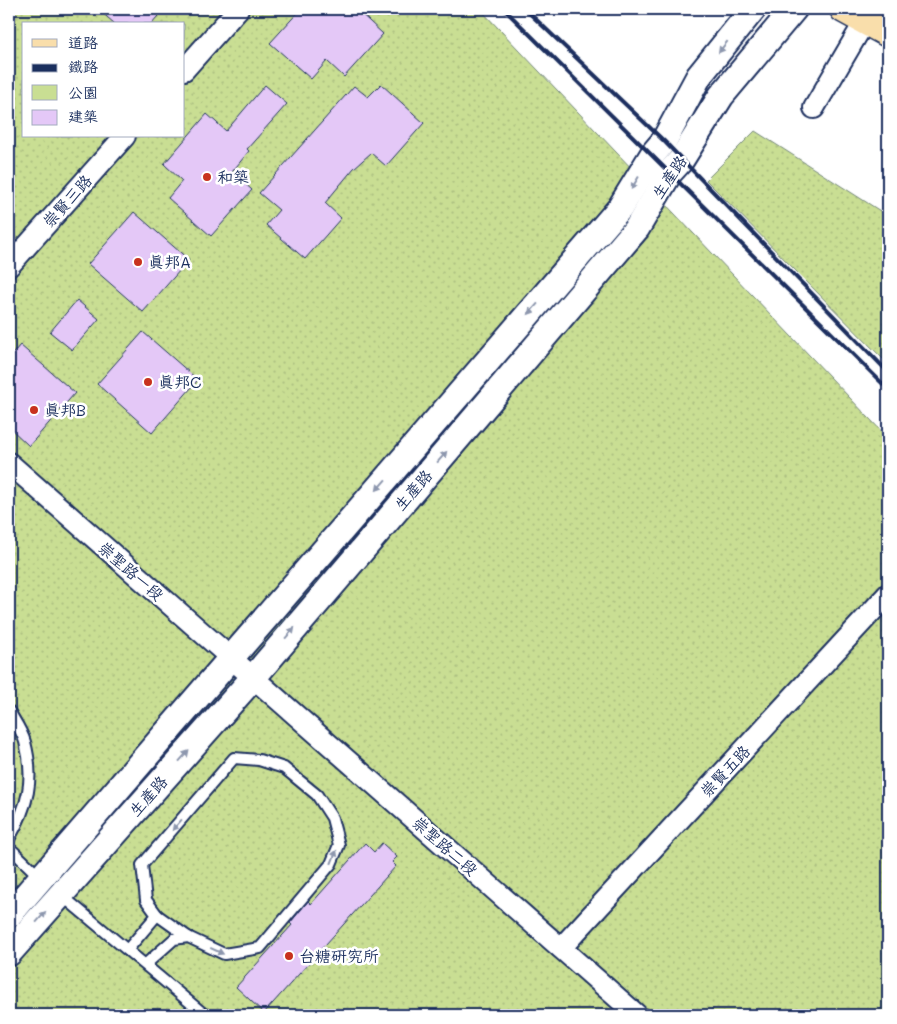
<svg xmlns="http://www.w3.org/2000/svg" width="897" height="1024" viewBox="0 0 897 1024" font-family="Mali,'LXGW WenKai TC',sans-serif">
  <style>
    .green { fill: url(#green-dots); stroke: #728678; fill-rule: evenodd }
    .building { fill: #e4c8f7; stroke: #1b2f5e }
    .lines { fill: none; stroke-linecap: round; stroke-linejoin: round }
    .service-casing { stroke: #1b2f5e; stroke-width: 14 }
    .minor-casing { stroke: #1b2f5e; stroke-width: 24 }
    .tertiary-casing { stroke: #1b2f5e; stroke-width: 29 }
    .primary-casing { stroke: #1b2f5e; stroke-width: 31 }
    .service { stroke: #fff; stroke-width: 10 }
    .minor { stroke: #fff; stroke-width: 20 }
    .tertiary { stroke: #fff; stroke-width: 25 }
    .primary { stroke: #f9deab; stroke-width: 28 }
    .rail { stroke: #1b2f5e; stroke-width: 4 }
    .oneway { fill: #8d97ae }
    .poi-dot { fill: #c8321e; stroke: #fff; stroke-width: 2 }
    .labels { text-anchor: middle; stroke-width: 5; stroke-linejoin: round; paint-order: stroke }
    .poi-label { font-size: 16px; fill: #1b2f5e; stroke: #fff; text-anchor: start }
    .street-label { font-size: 16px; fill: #1b2f5e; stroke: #fff }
  </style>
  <defs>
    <pattern id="green-dots" width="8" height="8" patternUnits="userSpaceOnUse" patternTransform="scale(1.25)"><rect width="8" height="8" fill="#c9de93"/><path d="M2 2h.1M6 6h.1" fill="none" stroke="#acbf81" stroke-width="1.8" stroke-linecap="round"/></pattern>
  </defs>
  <rect width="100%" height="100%" fill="#fff"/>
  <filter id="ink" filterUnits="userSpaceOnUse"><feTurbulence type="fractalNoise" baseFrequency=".02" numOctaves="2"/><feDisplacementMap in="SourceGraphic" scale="10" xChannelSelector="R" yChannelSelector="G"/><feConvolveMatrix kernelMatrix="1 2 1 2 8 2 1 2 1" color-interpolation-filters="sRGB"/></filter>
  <g filter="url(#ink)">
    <!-- green -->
    <g class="green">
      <path d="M 9,9 L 480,9 L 888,438 L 888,1015 L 9,1015 ZM 24,24 L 184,24 L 184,136 L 24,136 Z"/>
      <polygon points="755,131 888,216 888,364 706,180"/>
    </g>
    <!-- building -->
    <g class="building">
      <polygon points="98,9 164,9 151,24 115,24"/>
      <polygon points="301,9 356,9 383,34 344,77 327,61 311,79 270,43"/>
      <polygon points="381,84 424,123 386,166 371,153 354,168 325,203 341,218 305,259 266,225 279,210 259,193 354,86 368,97"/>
      <polygon points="265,85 287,104 247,149 249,151 232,172 252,190 211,236 168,198 182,181 164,164 207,114 226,131"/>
      <polygon points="134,212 189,260 143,312 88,264"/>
      <polygon points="77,300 99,319 72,350 50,332"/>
      <polygon points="143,332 198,380 152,433 97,384"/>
      <polygon points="20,345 75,393 29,446 9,427 9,358"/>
      <polygon points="365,843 374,852 382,843 397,857 392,862 396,866 264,1013 236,987 292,925 290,923 308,901 311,904"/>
    </g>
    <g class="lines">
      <defs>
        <g id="service">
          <path d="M 9,711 C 14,720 22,731 25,742 C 35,780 28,806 9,839"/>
          <polyline points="9,851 13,851 41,878"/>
          <polyline points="60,894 205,1015"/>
          <polyline points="157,915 188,937"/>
          <polyline points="128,949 157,915 146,900 142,865 234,758 259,760 284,768 317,795 332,818 339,845 331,864 260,948 224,954 188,937 174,939 146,964"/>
        </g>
        <g id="minor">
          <polyline points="184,70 238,9"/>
          <polyline points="814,108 865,21"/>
          <polyline points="9,266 125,136"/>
          <polyline points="9,463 637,1015"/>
          <polyline points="561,948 888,594"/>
        </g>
        <g id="tertiary">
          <polyline points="9,915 620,208 653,154 664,141 699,76 753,9"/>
          <polyline points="9,953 253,678 637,228 670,172 681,160 721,96 794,9"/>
        </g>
        <polyline id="primary" points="844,9 888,33"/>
      </defs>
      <!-- service casing -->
      <use href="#service" class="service-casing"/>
      <!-- minor casing -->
      <use href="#minor" class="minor-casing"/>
      <!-- tertiary casing -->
      <use href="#tertiary" class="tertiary-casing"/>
      <!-- primary casing -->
      <use href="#primary" class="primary-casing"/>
      <!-- service -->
      <use href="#service" class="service"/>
      <!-- minor -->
      <use href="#minor" class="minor"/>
      <!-- tertiary -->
      <use href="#tertiary" class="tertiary"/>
      <!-- primary -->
      <use href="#primary" class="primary"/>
      <!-- rail -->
      <g class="rail">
        <polyline points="504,9 888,389"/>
        <polyline points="525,9 664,141 888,372"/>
      </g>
    </g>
    <!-- one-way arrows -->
    <defs><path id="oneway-solid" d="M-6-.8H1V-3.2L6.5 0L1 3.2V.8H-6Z" transform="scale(1.25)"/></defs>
    <g class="oneway">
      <use href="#oneway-solid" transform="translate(723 47) rotate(128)"/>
      <use href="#oneway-solid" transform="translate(635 183) rotate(121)"/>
      <use href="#oneway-solid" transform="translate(533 309) rotate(131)"/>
      <use href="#oneway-solid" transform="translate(442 457) rotate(-49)"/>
      <use href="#oneway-solid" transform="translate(381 485) rotate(131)"/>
      <use href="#oneway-solid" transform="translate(290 633) rotate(-49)"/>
      <use href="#oneway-solid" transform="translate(184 756) rotate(-48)"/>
      <use href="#oneway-solid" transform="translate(177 825) rotate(131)"/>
      <use href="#oneway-solid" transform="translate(334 857) rotate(-68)"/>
      <use href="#oneway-solid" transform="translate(41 917) rotate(-49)"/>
      <use href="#oneway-solid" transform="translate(217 951) rotate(25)"/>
    </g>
  </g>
  <!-- markers -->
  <g class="poi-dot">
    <circle cx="207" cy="177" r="5"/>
    <circle cx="138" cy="262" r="5"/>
    <circle cx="148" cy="382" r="5"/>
    <circle cx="34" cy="410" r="5"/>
    <circle cx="289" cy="956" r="5"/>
  </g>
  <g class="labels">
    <!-- poi labels -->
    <g class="poi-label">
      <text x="217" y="183">和築</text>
      <text x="148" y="268">真邦A</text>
      <text x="158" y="388">真邦C</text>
      <text x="44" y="416">真邦B</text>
      <text x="299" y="962">台糖研究所</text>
    </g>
    <!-- street labels -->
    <g class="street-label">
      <text transform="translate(669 177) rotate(-56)" y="6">生產路</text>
      <text transform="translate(67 201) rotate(-48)" y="6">崇賢三路</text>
      <text transform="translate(413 490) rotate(-49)" y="6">生產路</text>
      <text transform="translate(131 571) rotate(41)" y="6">崇聖路一段</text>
      <text transform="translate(725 771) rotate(-47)" y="6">崇賢五路</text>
      <text transform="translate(148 796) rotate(-48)" y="6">生產路</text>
      <text transform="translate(445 846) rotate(41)" y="6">崇聖路二段</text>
    </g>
  </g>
  <!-- margin -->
  <rect width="897" height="1024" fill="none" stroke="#fff" stroke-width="30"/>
  <rect x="15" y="15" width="867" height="994" fill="none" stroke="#1b2f5e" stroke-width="2" filter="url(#ink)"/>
  <!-- legend -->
  <rect x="22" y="22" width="162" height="115" fill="#ffffff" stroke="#a4acbf"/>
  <rect x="32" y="39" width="25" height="8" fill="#f9deab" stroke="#a4acbf"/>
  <text x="68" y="48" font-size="15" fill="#1b2f5e">道路</text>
  <rect x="32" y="64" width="25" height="8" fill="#1b2f5e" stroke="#a4acbf"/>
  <text x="68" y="72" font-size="15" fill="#1b2f5e">鐵路</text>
  <rect x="32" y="85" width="25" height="15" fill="#c9de93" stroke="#a4acbf"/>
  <text x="68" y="98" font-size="15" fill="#1b2f5e">公園</text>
  <rect x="32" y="110" width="25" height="15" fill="#e4c8f7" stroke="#a4acbf"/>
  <text x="68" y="122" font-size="15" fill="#1b2f5e">建築</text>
</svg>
